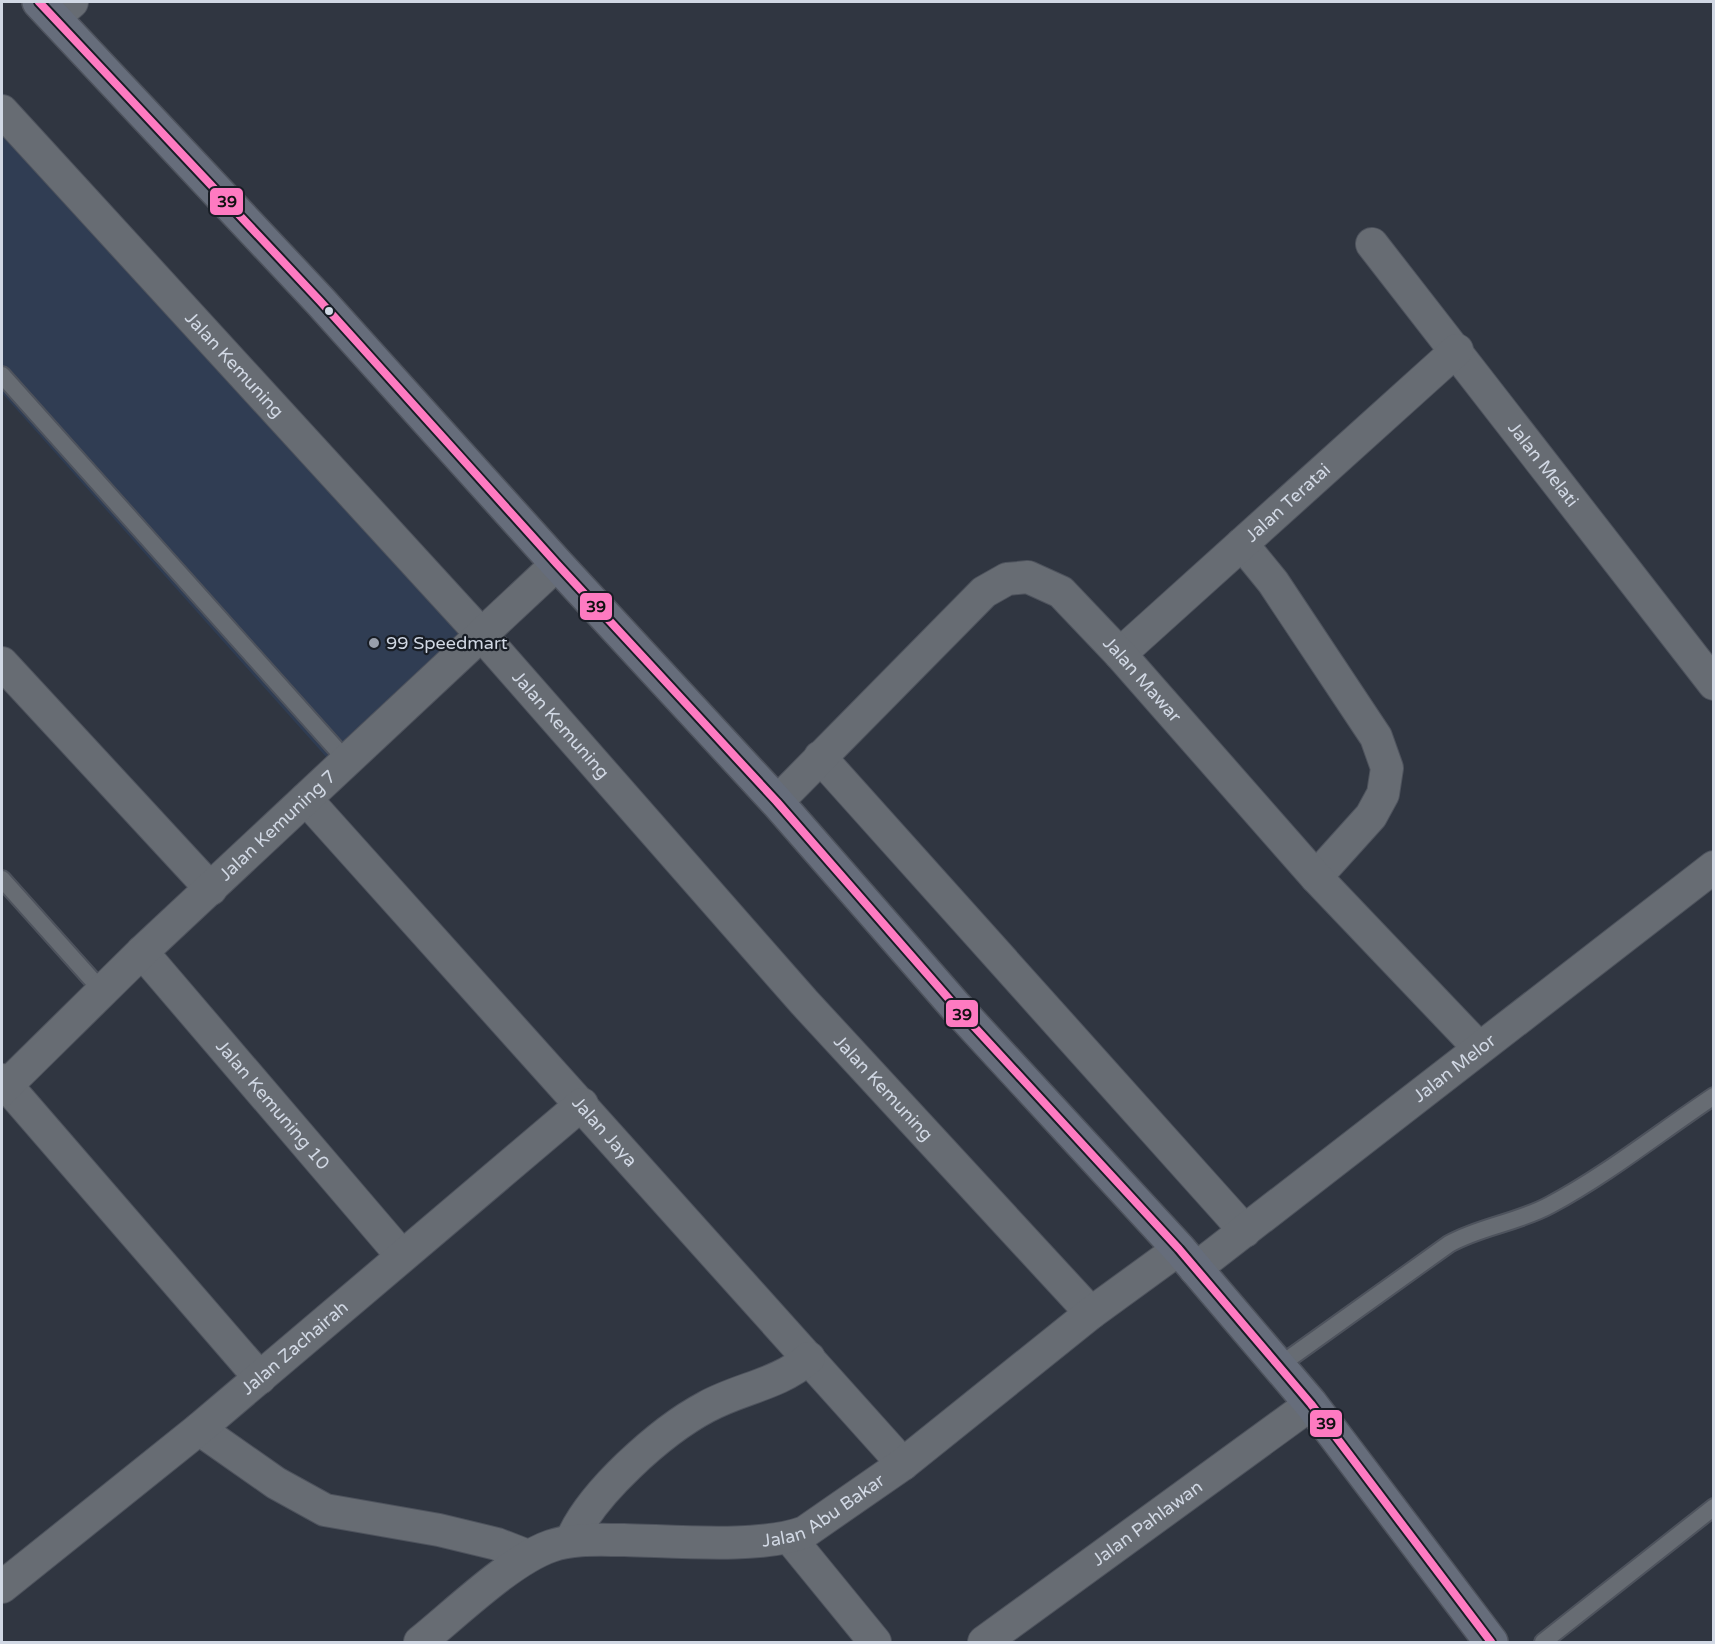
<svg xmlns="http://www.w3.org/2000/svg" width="1715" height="1644" viewBox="0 0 1715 1644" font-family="'Varela Round',sans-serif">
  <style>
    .built { fill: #303d53 }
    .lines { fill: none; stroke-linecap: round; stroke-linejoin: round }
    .service-casing { stroke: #4e535d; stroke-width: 20 }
    .minor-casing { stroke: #4e535d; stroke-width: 34 }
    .primary-casing { stroke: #4e535d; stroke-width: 36 }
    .service { stroke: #676c73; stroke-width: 16 }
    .minor { stroke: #676c73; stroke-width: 32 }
    .primary { stroke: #666d7b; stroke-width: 33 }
    .bus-1-casing { stroke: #181d25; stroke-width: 12 }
    .bus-1 { stroke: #fe7ac1; stroke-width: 8 }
    .bus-dot { fill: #d1d8e4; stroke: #181d25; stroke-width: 2 }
    .poi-dot { fill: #999fab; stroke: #181d25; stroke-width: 2 }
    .labels { text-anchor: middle; stroke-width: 4.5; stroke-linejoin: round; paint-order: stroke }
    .street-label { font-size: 18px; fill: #d1d8e4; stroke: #181d25 }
    .poi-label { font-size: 18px; fill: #d1d8e4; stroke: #181d25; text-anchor: start }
    .line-badge { stroke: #181d25; stroke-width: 2 }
    .pale-badge-label { font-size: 16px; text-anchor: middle; font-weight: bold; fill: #111 }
  </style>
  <rect width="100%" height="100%" fill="#303641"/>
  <!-- built -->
  <polygon class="built" points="2,92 500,630 344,777 2,393"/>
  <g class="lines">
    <defs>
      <g id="service">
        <polyline points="2,375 347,761"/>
        <polyline points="2,879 103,992"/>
        <path d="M 1280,1365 L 1449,1244 C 1481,1226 1517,1223 1550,1205 C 1608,1174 1660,1132 1714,1096"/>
        <polyline points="1543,1642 1714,1507"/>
      </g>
      <g id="minor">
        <polyline points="54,18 72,2"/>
        <path id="s1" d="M 2,111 L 481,634 L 804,1002 L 1091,1313"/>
        <path id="s2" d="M 1372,244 L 1714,684"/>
        <polyline points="1242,544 1273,582 1376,737 1387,768 1383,794 1371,816 1316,877"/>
        <path id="s3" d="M 1120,654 L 1457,350"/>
        <polyline points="2,663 211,889"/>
        <polyline points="820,757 1245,1231"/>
        <path id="s4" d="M 306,799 L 903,1464"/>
        <path id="s5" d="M 777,802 L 984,592 L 1007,579 L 1028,577 L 1061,592 L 1120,654 L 1316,877 L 1479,1048"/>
        <path id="s6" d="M 142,952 L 402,1256"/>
        <polyline points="2,1080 260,1378"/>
        <path id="s7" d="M 2,1090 L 142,952 L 557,564"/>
        <path id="s8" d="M 1195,1269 L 1714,867"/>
        <polyline points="199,1429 276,1483 325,1510 439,1530 497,1544 528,1556"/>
        <polyline points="790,1538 875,1642"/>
        <path d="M 571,1541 C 590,1494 661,1431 706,1407 C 740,1388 778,1385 809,1358"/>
        <path id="s9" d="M 2,1587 L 199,1429 L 582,1104"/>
        <path id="s10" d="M 420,1642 C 455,1614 510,1560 551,1546 C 574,1538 600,1540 624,1540 C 673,1541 761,1549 805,1532 L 903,1464 L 1091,1313 L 1179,1249"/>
        <path id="s11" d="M 984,1642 L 1311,1404"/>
      </g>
      <polyline id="primary" points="39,2 320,301 557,564 777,802 956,1007 1179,1249 1311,1404 1491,1642"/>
    </defs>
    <!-- service casing -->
    <use href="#service" class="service-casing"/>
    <!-- minor casing -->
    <use href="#minor" class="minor-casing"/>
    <!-- primary casing -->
    <use href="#primary" class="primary-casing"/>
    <!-- service -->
    <use href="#service" class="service"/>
    <!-- minor -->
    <use href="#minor" class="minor"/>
    <!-- primary -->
    <use href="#primary" class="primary"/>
    <defs>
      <polyline id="bus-1" points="39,2 320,301 557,564 777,802 956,1007 1179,1249 1311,1404 1491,1642"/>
    </defs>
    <!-- bus-1 casing -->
    <use href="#bus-1" class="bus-1-casing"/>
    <!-- bus-1 -->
    <use href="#bus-1" class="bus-1"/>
  </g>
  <!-- markers -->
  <circle class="bus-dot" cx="329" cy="311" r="5"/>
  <circle class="poi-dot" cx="374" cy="643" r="6"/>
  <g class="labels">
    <!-- street labels -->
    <g class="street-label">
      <text dy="6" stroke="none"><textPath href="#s1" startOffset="344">Jalan Kemuning</textPath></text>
      <text dy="6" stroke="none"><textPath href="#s2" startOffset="279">Jalan Melati</textPath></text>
      <text dy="6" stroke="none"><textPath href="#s3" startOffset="226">Jalan Teratai</textPath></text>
      <text dy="6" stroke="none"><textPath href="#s5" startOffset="498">Jalan Mawar</textPath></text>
      <text dy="6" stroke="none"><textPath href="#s1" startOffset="830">Jalan Kemuning</textPath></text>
      <text dy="6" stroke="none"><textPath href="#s7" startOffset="382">Jalan Kemuning 7</textPath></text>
      <text dy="6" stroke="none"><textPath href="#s8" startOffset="328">Jalan Melor</textPath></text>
      <text dy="6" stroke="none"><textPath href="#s1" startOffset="1316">Jalan Kemuning</textPath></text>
      <text dy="6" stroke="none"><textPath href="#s6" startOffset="201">Jalan Kemuning 10</textPath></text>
      <text dy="6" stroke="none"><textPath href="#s4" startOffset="447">Jalan Jaya</textPath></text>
      <text dy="6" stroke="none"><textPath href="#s9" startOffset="378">Jalan Zachairah</textPath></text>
      <text dy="6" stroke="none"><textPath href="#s10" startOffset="444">Jalan Abu Bakar</textPath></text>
      <text dy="6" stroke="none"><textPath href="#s11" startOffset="202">Jalan Pahlawan</textPath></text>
    </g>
    <!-- poi labels -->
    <g class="poi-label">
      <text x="386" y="649">99 Speedmart</text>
    </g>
  </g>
  <g class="line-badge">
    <rect x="209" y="187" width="35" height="29" rx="6" fill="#fe7ac1"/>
    <rect x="579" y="592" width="34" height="29" rx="6" fill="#fe7ac1"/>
    <rect x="945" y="999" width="34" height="29" rx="6" fill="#fe7ac1"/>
    <rect x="1309" y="1409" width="34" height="29" rx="6" fill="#fe7ac1"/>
  </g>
  <g class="pale-badge-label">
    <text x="227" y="207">39</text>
    <text x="596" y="612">39</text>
    <text x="962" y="1020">39</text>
    <text x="1326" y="1429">39</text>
  </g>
  <!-- border -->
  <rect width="1715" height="1644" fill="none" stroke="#d1d8e4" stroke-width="6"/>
</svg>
